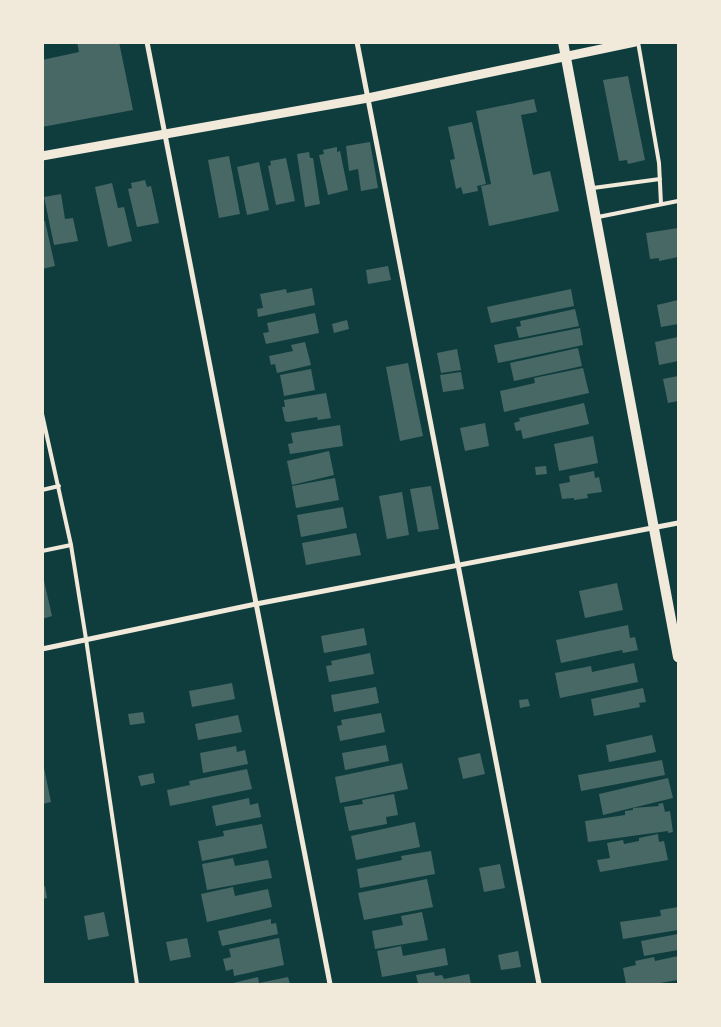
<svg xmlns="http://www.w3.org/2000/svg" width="721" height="1027" viewBox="0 0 721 1027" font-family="Mulish,sans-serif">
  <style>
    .building { fill: #486865 }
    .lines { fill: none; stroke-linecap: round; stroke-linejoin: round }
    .service { stroke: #f1e9da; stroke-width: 4 }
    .minor { stroke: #f1e9da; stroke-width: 5 }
    .tertiary { stroke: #f1e9da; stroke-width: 9 }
    .secondary { stroke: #f1e9da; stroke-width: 10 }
  </style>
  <rect width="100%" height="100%" fill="#0f3d3e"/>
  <!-- building -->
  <g class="building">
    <polygon points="77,42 119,42 133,110 42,127 42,60 79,52"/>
    <polygon points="628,76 645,160 628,164 627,160 619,161 603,80"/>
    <polygon points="534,99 537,112 521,115 533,175 550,171 559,211 489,226 481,186 491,184 476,111"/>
    <polygon points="472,122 486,184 477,186 478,191 463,194 461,187 456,189 450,160 455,159 448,127"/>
    <polygon points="370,142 378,188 361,191 358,169 349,171 346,146"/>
    <polygon points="337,147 337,152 340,151 348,190 328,195 319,155 324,154 323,150"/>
    <polygon points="309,152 310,158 313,158 320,204 305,207 297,154"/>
    <polygon points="229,156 240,214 219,218 208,160"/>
    <polygon points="286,158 295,201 276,205 268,166 271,165 270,161"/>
    <polygon points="259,162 269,210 247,215 237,167"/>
    <polygon points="145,180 147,187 151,186 159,223 137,227 128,189 132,188 131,183"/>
    <polygon points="112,183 118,208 124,207 132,241 108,247 95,187"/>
    <polygon points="61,194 65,219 73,218 78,241 54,245 44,197"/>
    <polygon points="42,221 45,221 55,266 42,269"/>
    <polygon points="678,228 678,257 659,261 659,258 650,259 646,233"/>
    <polygon points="388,266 391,280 368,284 366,270"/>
    <polygon points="312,288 315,305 258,317 257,309 263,308 260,294 286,289 287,293"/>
    <polygon points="571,289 574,306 491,323 487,307"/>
    <polygon points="678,300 678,324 661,327 657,305"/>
    <polygon points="575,309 579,326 519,338 516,327 521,326 520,321"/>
    <polygon points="315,313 319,333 266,344 263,333 269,332 267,323"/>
    <polygon points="347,320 349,329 334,333 332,324"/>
    <polygon points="580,328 583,345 498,363 494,345"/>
    <polygon points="678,337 678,361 659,365 655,342"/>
    <polygon points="305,342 311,365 277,373 275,364 271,365 269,356 293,351 291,345"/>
    <polygon points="578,348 582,366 514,381 510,363"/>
    <polygon points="457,349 461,370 441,373 437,353"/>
    <polygon points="408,363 423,436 400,441 386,367"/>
    <polygon points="583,368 589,393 504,412 500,391 535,383 534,378"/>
    <polygon points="311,369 315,390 284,396 280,375"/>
    <polygon points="461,372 464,389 443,392 440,375"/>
    <polygon points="678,376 678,401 668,403 663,379"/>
    <polygon points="326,393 331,418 318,420 317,417 288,422 285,421 282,407 285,407 284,400"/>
    <polygon points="584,403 589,424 523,439 521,430 516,431 514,423 520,421 519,418"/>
    <polygon points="485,423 489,446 465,451 460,428"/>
    <polygon points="340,425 343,446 290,454 288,444 293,443 291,433"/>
    <polygon points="593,436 598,463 559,471 554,444"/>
    <polygon points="329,451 334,475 292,485 287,461"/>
    <polygon points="546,466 547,474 536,475 535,467"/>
    <polygon points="594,471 595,478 599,477 602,492 587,494 588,498 574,500 574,498 562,499 559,484 570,482 569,476"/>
    <polygon points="335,478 339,500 296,508 292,486"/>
    <polygon points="431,486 439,529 418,532 410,489"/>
    <polygon points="402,492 409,535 387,539 379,496"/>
    <polygon points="343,507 347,528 301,537 297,515"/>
    <polygon points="356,533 361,555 306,565 302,543"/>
    <polygon points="42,572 52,616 42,619"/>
    <polygon points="617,583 623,610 585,618 579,591"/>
    <polygon points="628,625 630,638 635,637 638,650 623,653 622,650 561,663 556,640"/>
    <polygon points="364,628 367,645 324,653 321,636"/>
    <polygon points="370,653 374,674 329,682 326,666 332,665 331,661"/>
    <polygon points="634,663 638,682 560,698 555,673 591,666 592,672"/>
    <polygon points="232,683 235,699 192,707 189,691"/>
    <polygon points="376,687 379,703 334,712 331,695"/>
    <polygon points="643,688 646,702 639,703 640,707 594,716 591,699"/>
    <polygon points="528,699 530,706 520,708 519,700"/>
    <polygon points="143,712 145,723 130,725 128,714"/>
    <polygon points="381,713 385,732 340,741 337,726 342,725 341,720"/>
    <polygon points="238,715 242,732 198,740 195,724"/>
    <polygon points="652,735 656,752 609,762 606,745"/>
    <polygon points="386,745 389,761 345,770 342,753"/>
    <polygon points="236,746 237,752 245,750 248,764 203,773 200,753"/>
    <polygon points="480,753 485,774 463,779 458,758"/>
    <polygon points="42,758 51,802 42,804"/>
    <polygon points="662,760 665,775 581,791 578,775"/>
    <polygon points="402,763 408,789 340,803 335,777"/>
    <polygon points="247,769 252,789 170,806 167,790 190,785 189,781"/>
    <polygon points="153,773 155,783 141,786 138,776"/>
    <polygon points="668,778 673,798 603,815 599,794"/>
    <polygon points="394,794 398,815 386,817 387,824 349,831 344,807 363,804 362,800"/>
    <polygon points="249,798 250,805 258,803 261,817 216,826 212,806"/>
    <polygon points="663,803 665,812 670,811 673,832 668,833 668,831 588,842 585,821 625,815 625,811 633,810 633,808 659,806 658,804"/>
    <polygon points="415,822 420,847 356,860 351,836"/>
    <polygon points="262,824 267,848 202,861 198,841 224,836 223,831"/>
    <polygon points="658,834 659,842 664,841 668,860 600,872 597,860 610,858 607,843 623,840 624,844 639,841 639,838"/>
    <polygon points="431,851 435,874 360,888 357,869 402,860 401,856"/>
    <polygon points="233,858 235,866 268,860 272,878 207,890 202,864"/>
    <polygon points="500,864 505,888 484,892 479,868"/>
    <polygon points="427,879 433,907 364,920 358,893"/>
    <polygon points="45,886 47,898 42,899 42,887"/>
    <polygon points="233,887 235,896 268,889 272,907 207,922 201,894"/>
    <polygon points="678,907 678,930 623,939 620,922 661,916 660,910"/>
    <polygon points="104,912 109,936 88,940 84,916"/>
    <polygon points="422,912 428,940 375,949 372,931 403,925 401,916"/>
    <polygon points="271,919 271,924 276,923 278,934 222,946 218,931"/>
    <polygon points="678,934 678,950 644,956 641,941"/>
    <polygon points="187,938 191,957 170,961 166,942"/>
    <polygon points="279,938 284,965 234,976 233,969 226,971 223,959 231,957 229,949"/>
    <polygon points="401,946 403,956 445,948 448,965 382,977 377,951"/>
    <polygon points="518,951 521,967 501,970 498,955"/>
    <polygon points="678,956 678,980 654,984 626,984 623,968 636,965 635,961 654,957 655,961"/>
    <polygon points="434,972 435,976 442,975 444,979 469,974 471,984 412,984 418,983 416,975"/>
    <polygon points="258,977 259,983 288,977 290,984 229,984"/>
  </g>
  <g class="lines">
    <!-- service -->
    <g class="service">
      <polyline points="638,42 659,163 661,204"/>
      <polyline points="593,188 660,179"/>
      <polyline points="598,217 678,201"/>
      <polyline points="42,414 71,545 86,639 137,984"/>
      <polyline points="42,490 59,486"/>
      <polyline points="42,551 71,545"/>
    </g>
    <!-- minor -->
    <g class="minor">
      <polyline points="147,42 330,984"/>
      <polyline points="357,42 539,984"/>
      <polyline points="42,649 256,604 678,523"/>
    </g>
    <!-- tertiary -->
    <polyline class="tertiary" points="42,156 368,98 635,42"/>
    <!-- secondary -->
    <polyline class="secondary" points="563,42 678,657"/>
  </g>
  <!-- border -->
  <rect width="721" height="1027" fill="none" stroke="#f1e9da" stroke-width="88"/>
</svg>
